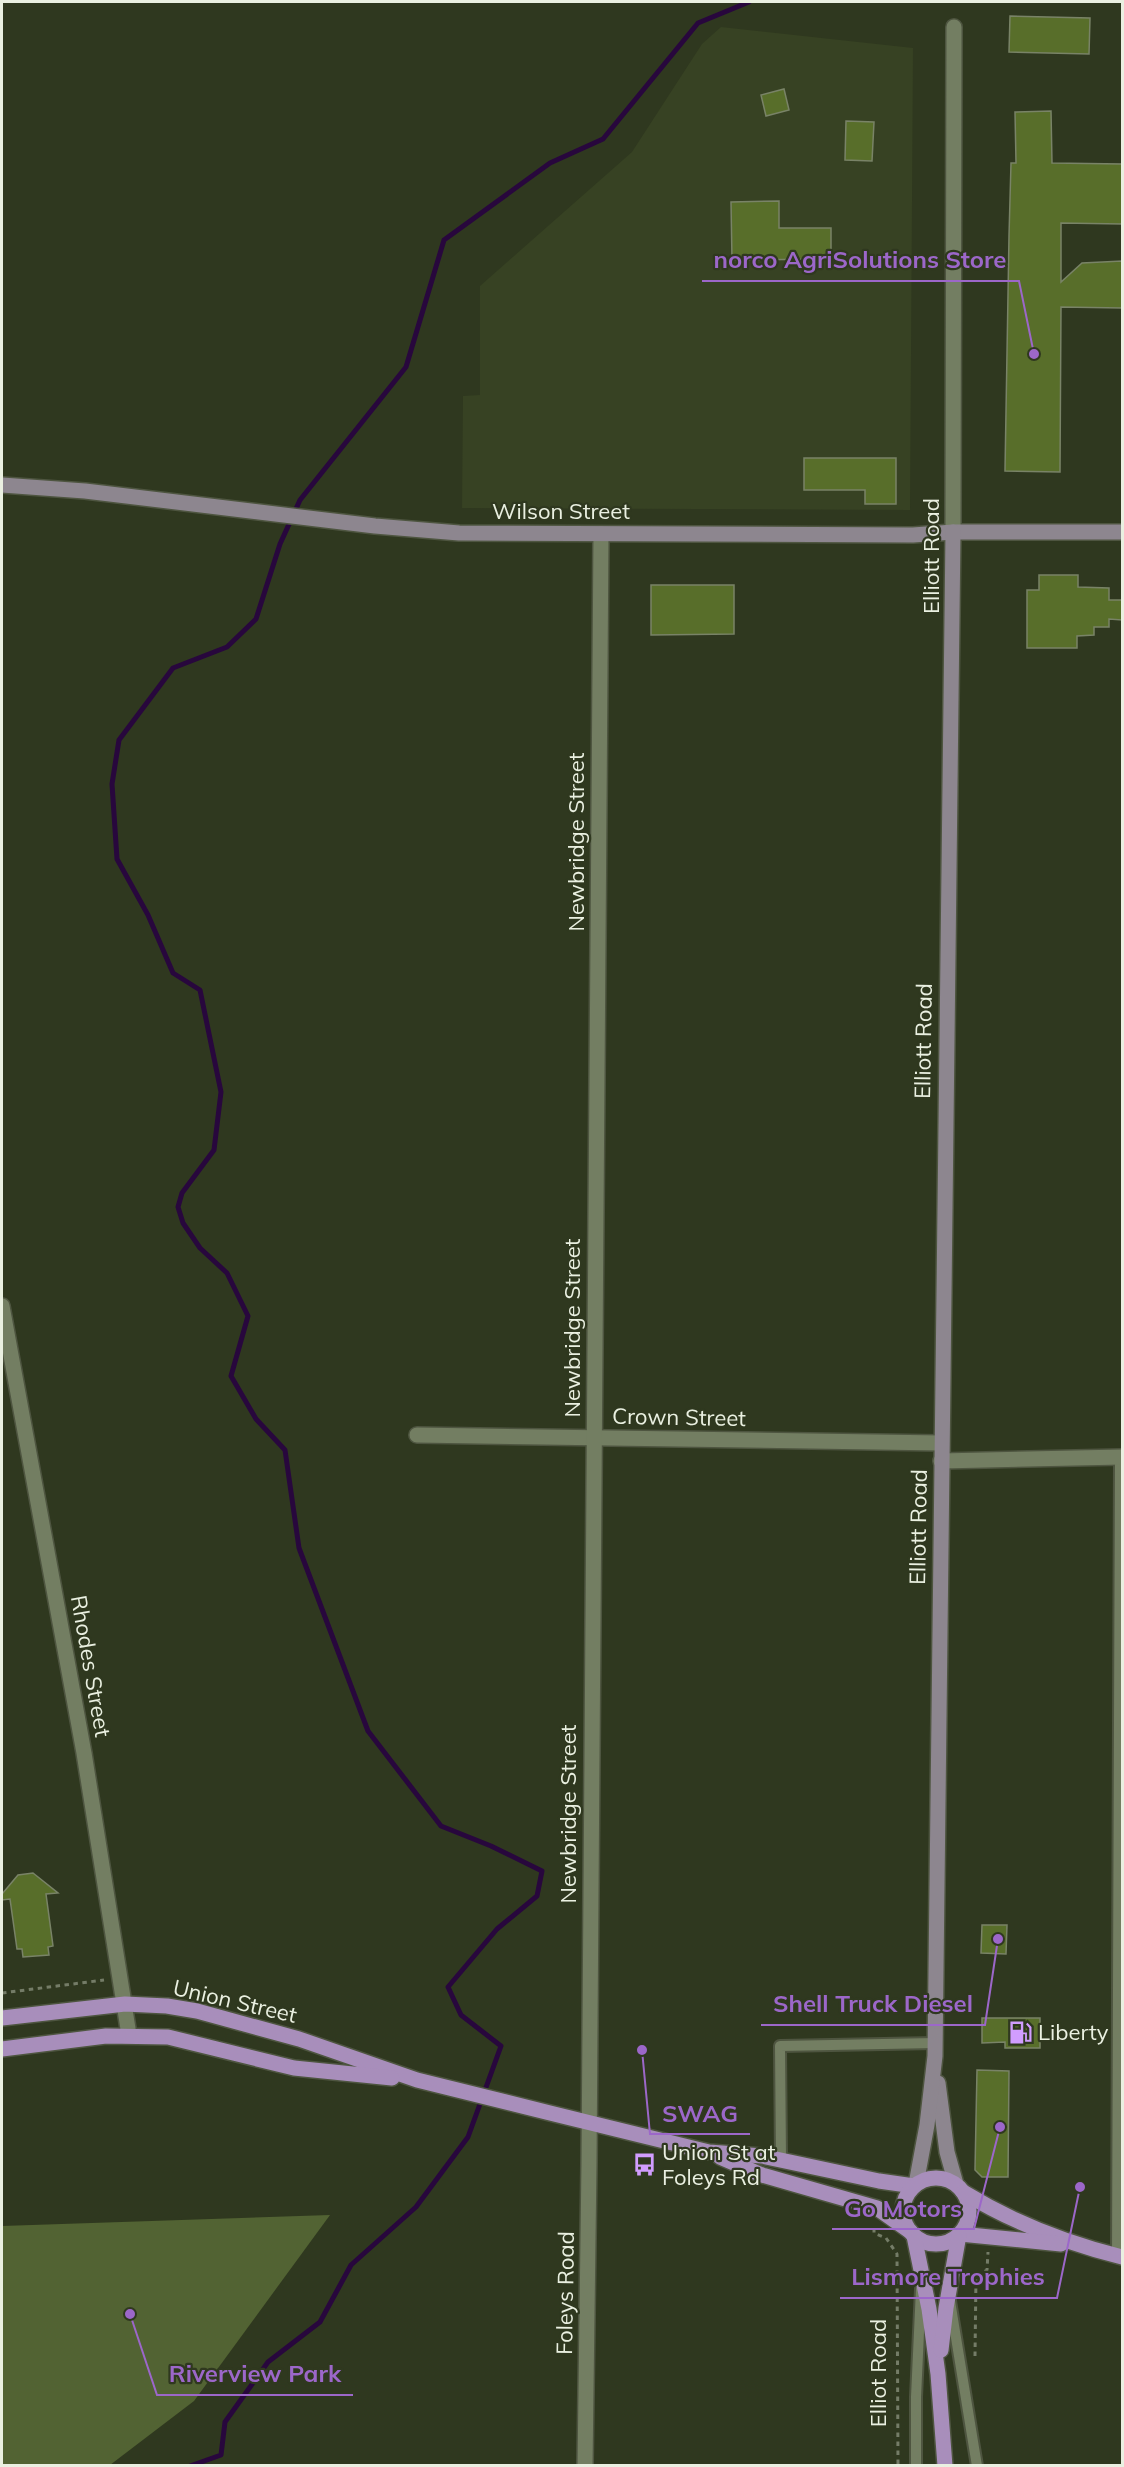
<svg xmlns="http://www.w3.org/2000/svg" width="1124" height="2467" viewBox="0 0 1124 2467" font-family="Mulish,sans-serif">
  <style>
    .built { fill: #374223 }
    .green { fill: #526333 }
    .lines { fill: none; stroke-linecap: round; stroke-linejoin: round }
    .stream { stroke: #28073d; stroke-width: 5 }
    .building { fill: #586e2a; stroke: #798367; stroke-width: 1.5 }
    .lane-casing { stroke: #4e5540; stroke-width: 14 }
    .street-casing { stroke: #4e5540; stroke-width: 18 }
    .secondary-casing { stroke: #4e5540; stroke-width: 18 }
    .primary-casing { stroke: #4e5540; stroke-width: 18 }
    .path { stroke: #747c67; stroke-width: 3; stroke-dasharray: 4.5 4.5; stroke-linecap: butt }
    .lane { stroke: #737e62; stroke-width: 10 }
    .street { stroke: #737e62; stroke-width: 15 }
    .secondary { stroke: #8d868f; stroke-width: 15 }
    .primary { stroke: #a88ebb; stroke-width: 15 }
    .labels { text-anchor: middle; stroke-width: 4.5; stroke-linejoin: round; paint-order: stroke }
    .street-label { font-size: 22px; fill: #eaf0e1; stroke: #2f381f }
    .poi-label { font-size: 22px; fill: #eaf0e1; stroke: #2f381f; text-anchor: start }
    .leader { fill: none; stroke: #9c67c9; stroke-width: 2 }
    .callout-dot { fill: #9c67c9; stroke: #2f381f; stroke-width: 2 }
    .callout-label { font-size: 24px; text-anchor: middle; font-weight: bold; fill: #9c67c9; stroke: #2f381f; stroke-width: 4.5; stroke-linejoin: round; paint-order: stroke }
  </style>
  <rect width="100%" height="100%" fill="#2f381f"/>
  <!-- built -->
  <polygon class="built" points="721,27 913,48 910,510 462,508 463,396 480,395 480,286 632,152 702,44"/>
  <!-- green -->
  <polygon class="green" points="330,2215 194,2401 110,2465 2,2465 2,2226"/>
  <g class="lines">
    <!-- stream -->
    <polyline class="stream" points="190,2466 221,2455 225,2422 268,2362 320,2322 351,2265 416,2207 468,2137 501,2046 461,2015 448,1987 497,1929 537,1896 542,1871 491,1846 441,1826 368,1731 299,1548 285,1450 256,1419 231,1376 248,1316 227,1273 200,1248 183,1223 178,1207 182,1193 214,1150 221,1092 200,990 173,973 148,915 117,859 112,784 119,740 173,668 227,647 256,619 280,544 300,500 406,367 444,240 550,163 603,139 698,23 749,2"/>
  </g>
  <!-- building -->
  <g class="building">
    <polygon points="1010,16 1090,18 1089,54 1009,52"/>
    <polygon points="784,89 789,110 766,116 761,95"/>
    <polygon points="1051,111 1052,163 1122,164 1122,224 1061,223 1061,282 1082,263 1122,261 1122,308 1061,307 1060,472 1005,471 1009,236 1011,163 1016,163 1015,112"/>
    <polygon points="846,121 874,122 872,161 845,160"/>
    <polygon points="779,201 779,228 831,228 831,259 732,260 731,202"/>
    <polygon points="804,458 896,458 896,504 865,504 865,490 804,490"/>
    <polygon points="1039,575 1078,575 1078,587 1109,588 1109,600 1122,600 1122,620 1109,619 1109,627 1094,627 1094,635 1077,636 1077,648 1027,648 1027,590 1039,590"/>
    <polygon points="651,585 734,585 734,634 651,635"/>
    <polygon points="33,1873 58,1893 46,1894 53,1946 48,1947 49,1955 23,1957 22,1949 17,1949 10,1899 2,1900 2,1894 18,1875"/>
    <polygon points="982,1925 1007,1925 1006,1954 981,1953"/>
    <polygon points="982,2018 1040,2018 1040,2048 1005,2048 1005,2042 982,2043"/>
    <polygon points="977,2070 1009,2071 1008,2177 982,2177 975,2170"/>
  </g>
  <g class="lines">
    <defs>
      <g id="lane">
        <polyline points="781,2160 780,2046 935,2043"/>
        <polyline points="1117,2256 1120,1457"/>
        <polyline points="950,2301 977,2466"/>
        <polyline points="916,2466 916,2397 921,2289"/>
      </g>
      <g id="street">
        <polyline points="953,532 954,27"/>
        <polyline points="2,1306 84,1753 129,2035"/>
        <polyline points="417,1435 941,1443"/>
        <polyline points="941,1461 1122,1457"/>
        <polyline points="585,2466 589,2163 601,534"/>
      </g>
      <g id="secondary">
        <polyline points="2,485 85,491 375,526 459,533 913,535 953,532 1122,532"/>
        <polyline points="938,2083 947,2152 956,2184"/>
        <polyline points="916,2184 927,2125 935,2056 953,532"/>
      </g>
      <g id="primary">
        <polyline points="2,2018 125,2004 167,2006 197,2011 299,2039 417,2080 550,2113 709,2152 762,2156 879,2181 914,2186"/>
        <polyline points="2,2049 106,2036 168,2037 294,2068 392,2078"/>
        <polyline points="720,2157 762,2175 877,2208 911,2232"/>
        <circle cx="936" cy="2211" r="33"/>
        <path d="M 963,2192 C 1012,2222 1066,2243 1122,2257"/>
        <polyline points="960,2234 1061,2244"/>
        <polyline points="914,2236 929,2309 938,2374 945,2466"/>
        <polyline points="941,2350 946,2308 959,2235"/>
      </g>
    </defs>
    <!-- lane casing -->
    <use href="#lane" class="lane-casing"/>
    <!-- street casing -->
    <use href="#street" class="street-casing"/>
    <!-- secondary casing -->
    <use href="#secondary" class="secondary-casing"/>
    <!-- primary casing -->
    <use href="#primary" class="primary-casing"/>
    <!-- path -->
    <g class="path">
      <polyline points="2,1993 104,1980"/>
      <polyline points="874,2228 874,2233 886,2238 897,2254 898,2466"/>
      <polyline points="975,2356 976,2276 987,2270 988,2252"/>
    </g>
    <!-- lane -->
    <use href="#lane" class="lane"/>
    <!-- street -->
    <use href="#street" class="street"/>
    <!-- secondary -->
    <use href="#secondary" class="secondary"/>
    <!-- primary -->
    <use href="#primary" class="primary"/>
  </g>
  <!-- icons -->
  <defs>
    <symbol id="fuel-bare" viewBox="-9 -9 18 18"><path d="M-5.5-6h7V0h2V4h1.3V-2.5L3-4.5l.8-.8L6-3V5H2.5V1h-1V6h-7ZM-4.2-4.7v3.2H.2V-4.7Z" fill="#d19dfe" stroke="#2f381f" stroke-width="2.5" paint-order="stroke"/></symbol>
    <symbol id="bus-bare" viewBox="-9 -9 18 18"><path d="M-5-6H5V4H4V6H2V4H-2V6H-4V4H-5ZM-3.5-4V0h7V-4ZM-3.5 1.2v1.5H-2V1.2ZM2 1.2v1.5H3.5V1.2Z" fill="#d19dfe" stroke="#2f381f" stroke-width="2.5" paint-order="stroke"/></symbol>
  </defs>
  <g fill-rule="evenodd">
    <use href="#fuel-bare" x="1004" y="2016" width="33" height="33"/>
    <use href="#bus-bare" x="628" y="2148" width="33" height="33"/>
  </g>
  <g class="labels">
    <!-- street labels -->
    <g class="street-label">
      <text x="561" y="519">Wilson Street</text>
      <text transform="translate(931 556) rotate(-90)" y="8">Elliott Road</text>
      <text transform="translate(576 842) rotate(-90)" y="8">Newbridge Street</text>
      <text transform="translate(923 1041) rotate(-89)" y="8">Elliott Road</text>
      <text transform="translate(572 1328) rotate(-90)" y="8">Newbridge Street</text>
      <text transform="translate(679 1417) rotate(1)" y="8">Crown Street</text>
      <text transform="translate(918 1527) rotate(-89)" y="8">Elliott Road</text>
      <text transform="translate(91 1666) rotate(80)" y="8">Rhodes Street</text>
      <text transform="translate(568 1814) rotate(-90)" y="8">Newbridge Street</text>
      <text transform="translate(235 2001) rotate(13)" y="8">Union Street</text>
      <text transform="translate(565 2293) rotate(-89)" y="8">Foleys Road</text>
      <text transform="translate(878 2373) rotate(-90)" y="8">Elliot Road</text>
    </g>
    <!-- poi labels -->
    <g class="poi-label">
      <text x="1038" y="2040">Liberty</text>
      <text x="662" y="2160">Union St at<tspan x="662" dy="25">Foleys Rd</tspan></text>
    </g>
  </g>
  <!-- callouts -->
  <path class="leader" d="M1034 354L1019 281H702M998 1939L985 2025H761M642 2050L650 2134H750M1000 2127L974 2229H832M1080 2187L1057 2298H840M130 2314L157 2395H353"/>
  <g class="callout-dot">
    <circle cx="1034" cy="354" r="6"/>
    <circle cx="998" cy="1939" r="6"/>
    <circle cx="642" cy="2050" r="6"/>
    <circle cx="1000" cy="2127" r="6"/>
    <circle cx="1080" cy="2187" r="6"/>
    <circle cx="130" cy="2314" r="6"/>
  </g>
  <g class="callout-label">
    <text x="860" y="268">norco AgriSolutions Store</text>
    <text x="873" y="2012">Shell Truck Diesel</text>
    <text x="700" y="2122">SWAG</text>
    <text x="903" y="2217">Go Motors</text>
    <text x="948" y="2285">Lismore Trophies</text>
    <text x="255" y="2382">Riverview Park</text>
  </g>
  <!-- border -->
  <rect width="1124" height="2467" fill="none" stroke="#eaf0e1" stroke-width="6"/>
</svg>
